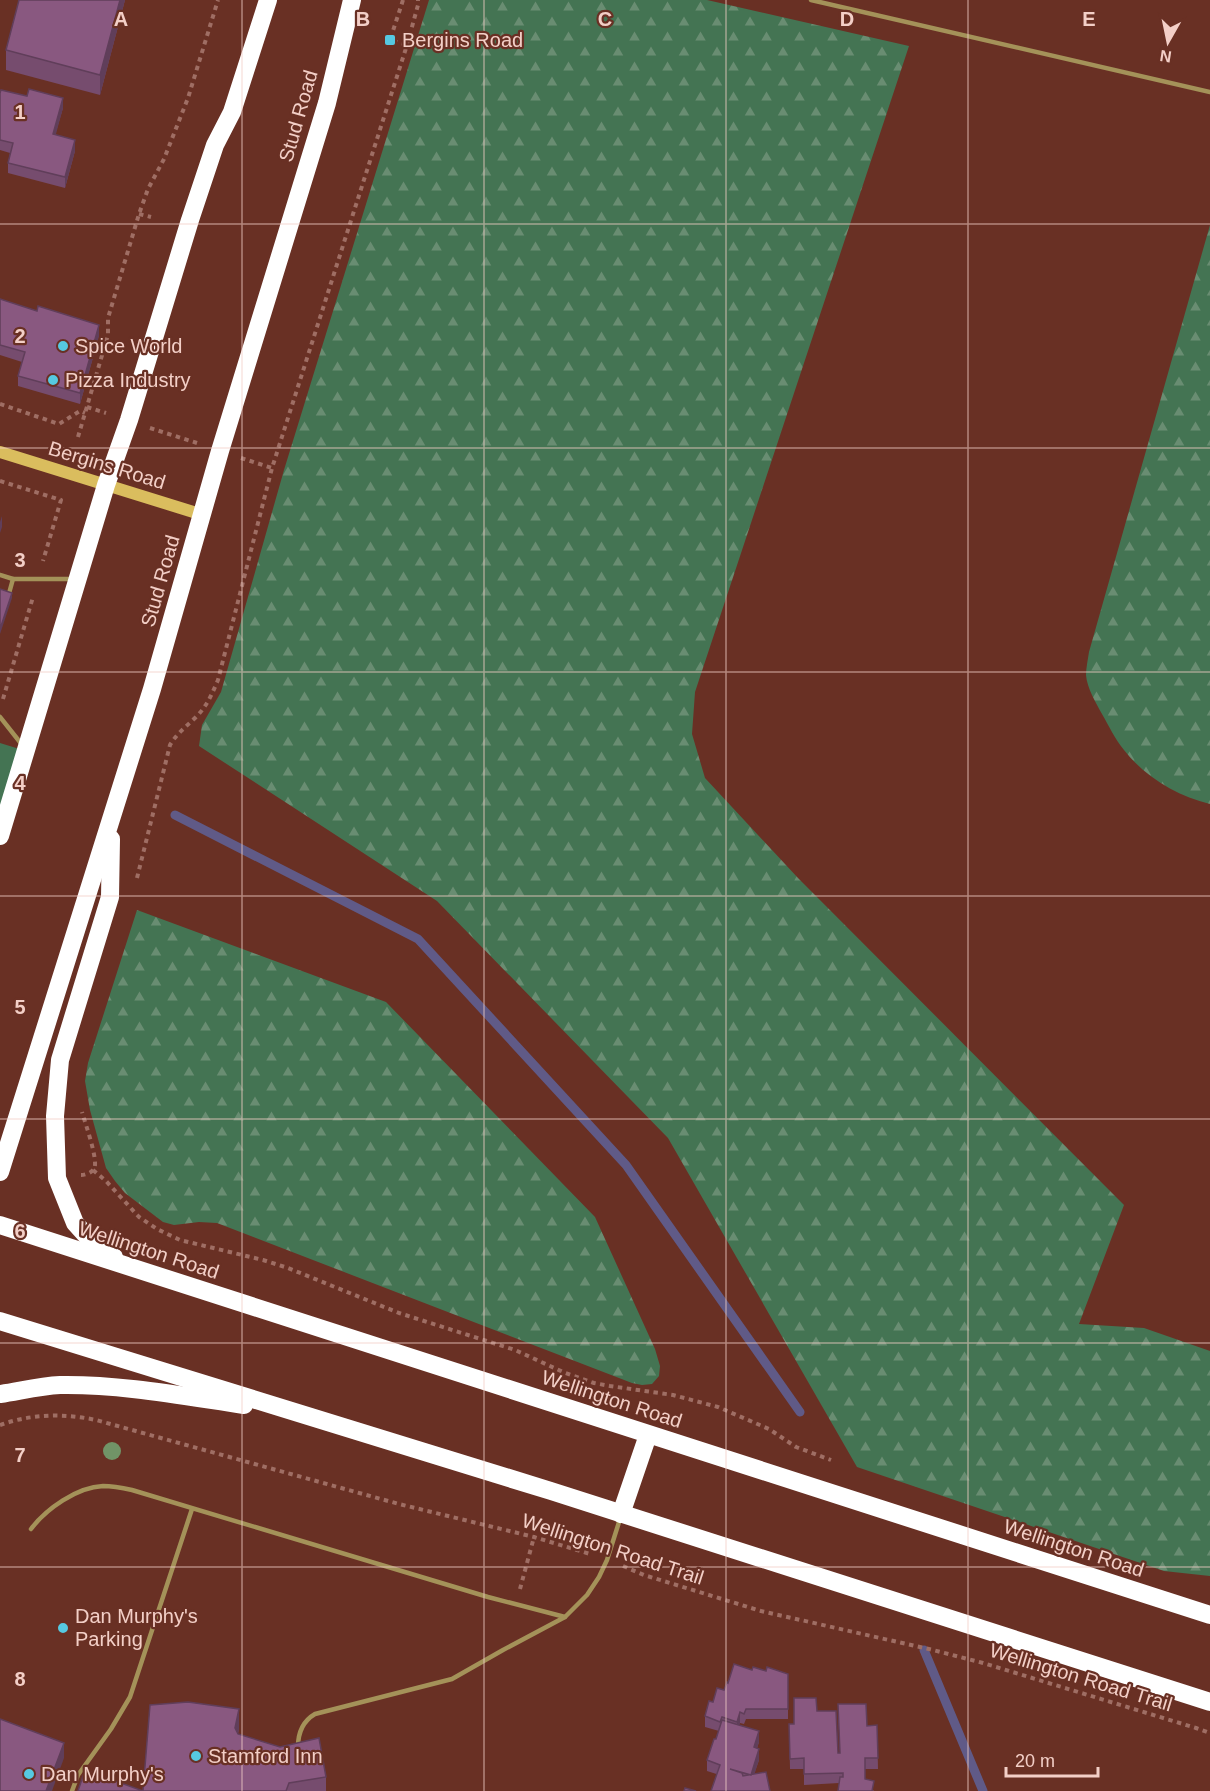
<svg xmlns="http://www.w3.org/2000/svg" width="1210" height="1791" viewBox="0 0 1210 1791" font-family="Helvetica,sans-serif">
  <style>
    .forest { fill: url(#forest-firs) }
    .park { fill: #447453 }
    .lines { fill: none; stroke-linecap: round; stroke-linejoin: round }
    .stream { stroke: #605a87; stroke-width: 9 }
    .path { stroke: #9f6e64; stroke-width: 4; stroke-dasharray: 4.5 4.5; stroke-linecap: butt }
    .lane { stroke: #a49259; stroke-width: 4.5 }
    .secondary { stroke: #dabd5e; stroke-width: 12 }
    .highway { stroke: #fff; stroke-width: 18 }
    .tree { fill: #719467 }
    .wall { fill: #764c6e }
    .shaded-wall { fill: #603e5a }
    .building { fill: #895880; stroke: #603e5a; stroke-width: 1.5 }
    .grid { fill: none; stroke: #f3cfc7; stroke-width: 1.5; stroke-opacity: 0.55 }
    .poi-dot { fill: #56c9e1; stroke: #693024; stroke-width: 2 }
    .labels { text-anchor: middle; stroke-width: 4.5; stroke-linejoin: round; paint-order: stroke }
    .poi-label { font-size: 20px; fill: #f3cfc7; stroke: #693024; text-anchor: start }
    .street-label { font-size: 20px; fill: #f3cfc7; stroke: #693024 }
    .grid-label { font-size: 20px; text-anchor: middle; font-weight: bold; fill: #f3cfc7; stroke: #693024; stroke-width: 4.5; stroke-linejoin: round; paint-order: stroke }
  </style>
  <defs>
    <pattern id="forest-firs" width="22" height="20" patternUnits="userSpaceOnUse" patternTransform="scale(1.5)"><rect width="22" height="20" fill="#447453"/><path d="M5 1l3.5 6h-7zM16 11l3.5 6h-7z" fill="#698d72"/></pattern>
  </defs>
  <rect width="100%" height="100%" fill="#693024"/>
  <!-- forest -->
  <g class="forest">
    <polygon points="429,0 707,0 909,46 695,692 692,734 705,778 798,878 1124,1205 1079,1324 1144,1328 1210,1351 1210,1576 1164,1571 857,1467 668,1138 437,901 199,746 202,725 221,692 284,470"/>
    <path d="M 1210,225 L 1210,804 C 1177,796 1145,777 1124,750 C 1115,739 1109,726 1102,714 C 1096,703 1087,688 1086,675 C 1086,668 1088,659 1089,652 Z"/>
    <polygon points="137,910 386,1002 595,1217 655,1349 660,1366 659,1376 652,1384 642,1385 632,1383 217,1223 199,1222 174,1225 163,1222 125,1193 115,1181 106,1168 90,1110 85,1081 88,1063"/>
  </g>
  <!-- park -->
  <polygon class="park" points="0,743 26,751 0,836"/>
  <g class="lines">
    <!-- stream -->
    <g class="stream">
      <polyline points="175,815 418,939 626,1165 800,1412"/>
      <polyline points="924,1650 983,1791"/>
    </g>
    <!-- path -->
    <g class="path">
      <polyline points="403,0 390,40 407,45"/>
      <polyline points="139,214 151,217"/>
      <polyline points="0,404 59,424 80,411 85,413"/>
      <polyline points="87,407 106,413"/>
      <polyline points="150,428 197,443"/>
      <polyline points="78,437 108,335 108,318 139,214 148,189 164,159 188,98 218,0"/>
      <polyline points="241,458 272,468"/>
      <polyline points="0,481 61,500 43,561"/>
      <polyline points="3,699 33,597"/>
      <path d="M 137,878 L 170,745 C 177,733 187,726 196,717 C 207,706 212,694 218,680 L 272,468 L 407,45 L 418,5 L 418,0"/>
      <polyline points="93,1170 106,1181 139,1217 157,1229 180,1240 263,1260 288,1268 399,1313 515,1350 563,1372 594,1383 610,1386 673,1395 718,1407 769,1429 796,1447 831,1460"/>
      <path d="M 81,1175 C 85,1175 91,1173 94,1169 C 99,1161 85,1123 82,1112"/>
      <path d="M 0,1425 C 31,1414 63,1413 96,1420 L 399,1504 L 534,1537 L 590,1554"/>
      <polyline points="623,1566 644,1575 761,1611 933,1650 983,1663 1196,1728 1210,1733"/>
      <polyline points="520,1589 534,1537"/>
    </g>
    <!-- lane -->
    <g class="lane">
      <polyline points="811,0 1210,92"/>
      <polyline points="0,575 13,579 73,579"/>
      <polyline points="8,597 13,579"/>
      <polyline points="0,717 23,746"/>
      <path d="M 31,1529 C 46,1509 77,1487 103,1486 C 113,1486 123,1488 132,1490 L 488,1597 L 565,1617"/>
      <path d="M 298,1747 C 298,1733 303,1721 315,1714 L 452,1679 L 503,1650 L 565,1617 L 587,1595 L 599,1577 L 607,1560 L 620,1519"/>
      <polyline points="72,1791 78,1775 111,1729 130,1697 192,1509"/>
    </g>
    <!-- secondary -->
    <polyline class="secondary" points="0,452 203,515"/>
    <!-- highway -->
    <g class="highway">
      <polyline points="0,836 106,485 129,420 190,220 215,145 232,112 268,0"/>
      <polyline points="111,839 110,897 60,1060 55,1116 57,1178 75,1223 93,1243 114,1257"/>
      <polyline points="0,1172 152,689 220,451 327,103 352,0"/>
      <polyline points="0,1225 1210,1615"/>
      <polyline points="0,1321 551,1491 1210,1702"/>
      <path d="M 0,1394 C 20,1391 40,1386 60,1385 C 121,1384 183,1396 244,1405"/>
      <polyline points="621,1514 648,1435"/>
    </g>
  </g>
  <!-- trees -->
  <circle class="tree" cx="112" cy="1451" r="9"/>
  <!-- wall -->
  <g class="wall">
    <polygon points="19,0 125,0 100,95 6,70 6,50"/>
    <polygon points="0,93 63,108 55,135 75,151 65,188 8,173 8,163 10,153 0,150"/>
    <polygon points="0,299 99,336 80,404 18,386 18,376 22,362 0,355"/>
    <polygon points="752,1670 788,1674 788,1719 746,1719 744,1724 740,1723 739,1725 759,1742 757,1748 759,1760 754,1774 770,1791 707,1771 707,1760 716,1739 719,1731 705,1727 705,1716 713,1702 724,1690 728,1683"/>
    <polygon points="817,1711 838,1753 839,1753 867,1726 877,1725 878,1769 865,1769 865,1779 874,1791 839,1783 804,1785 804,1769 790,1769 789,1724 794,1724"/>
    <polygon points="239,1729 238,1734 326,1777 326,1791 78,1791 143,1791"/>
  </g>
  <!-- shaded-wall -->
  <g class="shaded-wall">
    <polygon points="120,0 125,0 100,95 100,75"/>
    <polygon points="63,98 63,108 53,145 53,134"/>
    <polygon points="75,140 75,151 65,188 65,177"/>
    <polygon points="99,325 99,336 80,404 80,393"/>
    <polygon points="2,516 2,527 0,533 0,522"/>
    <polygon points="12,593 12,598 0,634 0,629"/>
    <polygon points="239,1709 239,1729 235,1748 235,1728"/>
    <polygon points="740,1712 740,1723 737,1732 737,1722"/>
    <polygon points="759,1731 759,1742 754,1758 754,1747"/>
    <polygon points="64,1743 64,1758 52,1791 46,1791"/>
    <polygon points="759,1749 759,1760 751,1785 751,1775"/>
  </g>
  <!-- building -->
  <g class="building">
    <polygon points="19,0 120,0 100,75 6,50"/>
    <polygon points="29,89 63,98 53,134 75,140 65,177 8,163 13,143 0,140 0,93 1,90 27,96"/>
    <polygon points="0,299 37,311 38,306 99,325 80,393 18,376 25,352 0,345"/>
    <polygon points="0,589 12,593 0,629"/>
    <polygon points="734,1664 752,1670 753,1667 766,1671 767,1667 788,1674 788,1709 746,1709 744,1714 740,1712 737,1722 722,1717 720,1722 705,1716 709,1701 713,1702 717,1688 724,1690 727,1682 728,1683"/>
    <polygon points="794,1698 816,1698 817,1711 836,1711 838,1753 840,1753 838,1704 866,1704 867,1726 877,1725 878,1758 865,1758 865,1779 874,1781 872,1791 838,1791 840,1777 843,1777 843,1773 804,1774 804,1758 790,1759 789,1724 794,1724"/>
    <polygon points="188,1702 239,1709 235,1728 238,1734 280,1747 319,1738 326,1777 289,1783 286,1791 78,1791 85,1770 143,1791 150,1705"/>
    <polygon points="0,1719 64,1743 46,1791 0,1791"/>
    <polygon points="722,1720 759,1731 754,1747 759,1749 751,1775 730,1769 742,1773 743,1776 766,1772 770,1791 711,1791 720,1765 707,1760 714,1739 716,1739"/>
    <polygon points="685,1788 696,1791 684,1791"/>
  </g>
  <!-- grid -->
  <path class="grid" d="M 242,0 L 242,1791M 484,0 L 484,1791M 726,0 L 726,1791M 968,0 L 968,1791M 0,224 L 1210,224M 0,448 L 1210,448M 0,672 L 1210,672M 0,896 L 1210,896M 0,1119 L 1210,1119M 0,1343 L 1210,1343M 0,1567 L 1210,1567"/>
  <!-- markers -->
  <g class="poi-dot">
    <rect x="384" y="34" width="12" height="12" rx="3"/>
    <circle cx="63" cy="346" r="6"/>
    <circle cx="53" cy="380" r="6"/>
    <circle cx="63" cy="1628" r="6"/>
    <circle cx="196" cy="1756" r="6"/>
    <circle cx="29" cy="1774" r="6"/>
  </g>
  <g class="labels">
    <!-- poi labels -->
    <g class="poi-label">
      <text x="402" y="47">Bergins Road</text>
      <text x="75" y="353">Spice World</text>
      <text x="65" y="387">Pizza Industry</text>
      <text x="75" y="1623">Dan Murphy's<tspan x="75" dy="23">Parking</tspan></text>
      <text x="208" y="1763">Stamford Inn</text>
      <text x="41" y="1781">Dan Murphy's</text>
    </g>
    <!-- street labels -->
    <g class="street-label">
      <text transform="translate(298 116) rotate(-74)" y="7">Stud Road</text>
      <text transform="translate(107 465) rotate(17)" y="7">Bergins Road</text>
      <text transform="translate(160 581) rotate(-74)" y="7">Stud Road</text>
      <text transform="translate(149 1250) rotate(18)" y="7">Wellington Road</text>
      <text transform="translate(612 1399) rotate(18)" y="7">Wellington Road</text>
      <text transform="translate(1074 1548) rotate(18)" y="7">Wellington Road</text>
      <text transform="translate(613 1549) rotate(18)" y="7">Wellington Road Trail</text>
      <text transform="translate(1081 1677) rotate(17)" y="7">Wellington Road Trail</text>
    </g>
  </g>
  <g class="grid-label">
    <text x="121" y="26">A</text>
    <text x="363" y="26">B</text>
    <text x="605" y="26">C</text>
    <text x="847" y="26">D</text>
    <text x="1089" y="26">E</text>
    <text x="20" y="119">1</text>
    <text x="20" y="343">2</text>
    <text x="20" y="567">3</text>
    <text x="20" y="790">4</text>
    <text x="20" y="1014">5</text>
    <text x="20" y="1238">6</text>
    <text x="20" y="1462">7</text>
    <text x="20" y="1686">8</text>
  </g>
  <!-- north arrow -->
  <g transform="translate(1168 42) rotate(189)" stroke="#693024" stroke-width="4.5" paint-order="stroke">
  <path d="M0-4.5L10 22L0 15L-10 22Z" fill="#f3cfc7"/>
  <text y="-9" font-size="16" font-weight="bold" text-anchor="middle" fill="#f3cfc7">N</text>
  </g>
  <!-- scale -->
  <path d="M1006 1767v9h92v-9" fill="none" stroke="#f3cfc7" stroke-width="3"/>
  <text x="1015" y="1767" font-size="18" fill="#f3cfc7" stroke="#693024" stroke-width="4.5" paint-order="stroke">20 m</text>
</svg>
